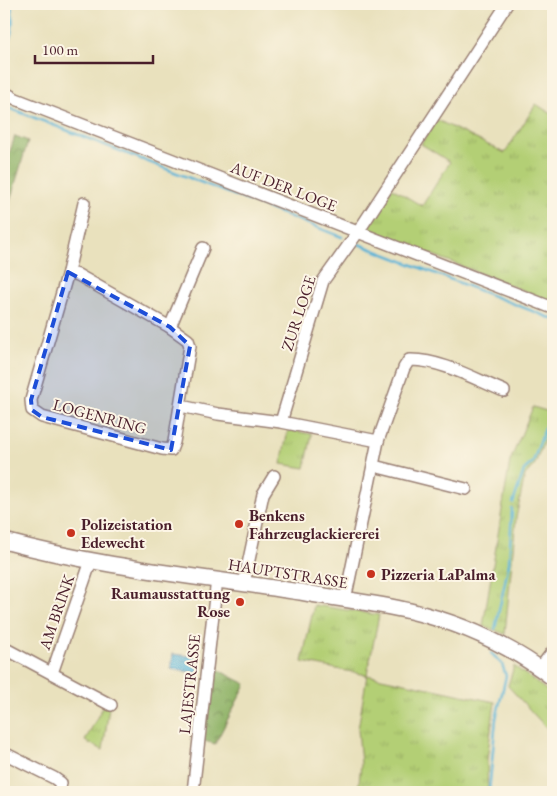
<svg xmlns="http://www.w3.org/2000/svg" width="557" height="796" viewBox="0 0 557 796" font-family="'EB Garamond',serif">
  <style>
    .grass { fill: url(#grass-tufts); stroke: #7e7750 }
    .forest { fill: url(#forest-crowns); stroke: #6c6848 }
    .water { fill: url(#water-ripples); stroke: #526981 }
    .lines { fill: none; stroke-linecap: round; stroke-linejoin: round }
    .stream { stroke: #59b3d7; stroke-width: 2.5 }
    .minor-casing { stroke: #9a8074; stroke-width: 14 }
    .major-casing { stroke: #9a8074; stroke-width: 18 }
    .minor { stroke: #fff; stroke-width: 11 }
    .major { stroke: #fff; stroke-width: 15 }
    .marked { fill: #1d4ed8; fill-opacity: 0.2; stroke: #1d4ed8; stroke-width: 4; stroke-dasharray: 10 6; stroke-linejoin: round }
    .poi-dot { fill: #c8321e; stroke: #fcf5e5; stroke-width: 2 }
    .labels { text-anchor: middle; stroke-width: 4; stroke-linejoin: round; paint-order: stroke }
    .street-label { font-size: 16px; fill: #4a1f2b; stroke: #fcf5e5 }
    .poi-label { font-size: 16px; font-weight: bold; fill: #4a1f2b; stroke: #fcf5e5; text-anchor: start }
  </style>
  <defs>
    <pattern id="grass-tufts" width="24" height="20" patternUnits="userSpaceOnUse" patternTransform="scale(1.25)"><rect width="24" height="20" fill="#b3cf75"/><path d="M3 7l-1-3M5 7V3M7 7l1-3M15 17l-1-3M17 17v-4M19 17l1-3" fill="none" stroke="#9bb165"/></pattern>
    <pattern id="forest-crowns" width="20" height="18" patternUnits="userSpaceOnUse" patternTransform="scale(1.25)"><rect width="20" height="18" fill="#8eb266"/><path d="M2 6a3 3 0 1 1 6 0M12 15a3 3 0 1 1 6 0" fill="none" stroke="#769054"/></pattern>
    <pattern id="water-ripples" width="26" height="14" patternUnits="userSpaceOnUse" patternTransform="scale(1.25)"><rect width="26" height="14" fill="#59b3d7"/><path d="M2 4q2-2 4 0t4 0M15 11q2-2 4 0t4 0" fill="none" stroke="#4c91af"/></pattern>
  </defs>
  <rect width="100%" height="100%" fill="#fcf5e5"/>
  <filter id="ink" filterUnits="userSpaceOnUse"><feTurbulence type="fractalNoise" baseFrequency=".02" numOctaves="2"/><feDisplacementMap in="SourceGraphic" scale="10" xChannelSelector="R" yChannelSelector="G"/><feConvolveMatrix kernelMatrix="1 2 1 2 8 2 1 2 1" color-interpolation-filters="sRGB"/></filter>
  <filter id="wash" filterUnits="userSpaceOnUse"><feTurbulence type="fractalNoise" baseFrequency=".0096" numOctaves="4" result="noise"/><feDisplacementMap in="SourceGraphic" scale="20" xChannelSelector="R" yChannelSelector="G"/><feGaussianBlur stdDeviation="1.12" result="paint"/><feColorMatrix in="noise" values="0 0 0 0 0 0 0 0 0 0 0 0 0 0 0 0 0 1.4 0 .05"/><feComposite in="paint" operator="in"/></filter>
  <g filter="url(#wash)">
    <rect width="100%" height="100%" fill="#e9e1bd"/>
    <!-- grass -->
    <g class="grass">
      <polygon points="536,104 553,115 553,302 372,231 369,226 392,188 422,206 450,162 421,144 437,120 505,153"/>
      <polygon points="533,407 553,413 553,418 535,464 525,475 516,518 505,634 483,626 510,461"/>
      <polygon points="288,430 312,434 305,468 281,464"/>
      <polygon points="314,605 379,615 367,675 495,702 487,759 488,792 358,792 361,764 358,729 367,675 302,662"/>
      <polygon points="514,666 553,695 553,735 508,686"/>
      <polygon points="104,704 109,707 103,750 85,741"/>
    </g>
    <!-- forest -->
    <g class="forest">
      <polygon points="15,136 28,141 4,221 4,169"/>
      <polygon points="210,666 246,684 215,744 201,740"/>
    </g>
    <!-- water -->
    <polygon class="water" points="173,654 200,657 198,673 171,669"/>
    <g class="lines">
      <!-- stream -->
      <g class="stream">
        <path d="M 4,51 C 13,34 14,23 11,4"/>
        <polyline points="4,106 342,237"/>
        <polyline points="356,243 553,319"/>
        <polyline points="513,503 524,470 533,462 551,410"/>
        <polyline points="495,629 509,563 512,509"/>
        <polyline points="489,792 496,719 506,676 502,664 491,653"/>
      </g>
    </g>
  </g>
  <g filter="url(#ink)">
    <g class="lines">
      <defs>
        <g id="minor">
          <polyline points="4,92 16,99 553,308"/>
          <polygon points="68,272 78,275 170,327 188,340 190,346 174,442 171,450 162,449 42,417 32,410 31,400"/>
          <polyline points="68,272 84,203"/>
          <polyline points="170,327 203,248"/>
          <polyline points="181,406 218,414 281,422 378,441 345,600"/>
          <polyline points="281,422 323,281 358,232 507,4"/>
          <path d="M 378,441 L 404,368 L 409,360 C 440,359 475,379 504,391"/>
          <polyline points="374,466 466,489"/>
          <polyline points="244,583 263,494 274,476"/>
          <polyline points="4,648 111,705"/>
          <polyline points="540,668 553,651"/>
          <polyline points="52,673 91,561"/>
          <polyline points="4,753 54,778 61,783 59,792"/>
          <polyline points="193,792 217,579"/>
        </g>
        <path id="major" d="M 4,541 C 103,568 205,577 306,593 C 340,599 376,603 410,611 C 461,623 511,646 553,678"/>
      </defs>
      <!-- minor casing -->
      <use href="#minor" class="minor-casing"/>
      <!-- major casing -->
      <use href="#major" class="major-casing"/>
      <!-- minor -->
      <use href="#minor" class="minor"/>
      <!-- major -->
      <use href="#major" class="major"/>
    </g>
  </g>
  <!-- marked area -->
  <path class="marked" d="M 68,272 L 170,327 L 190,346 L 171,450 L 42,417 L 32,410 L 31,400 Z"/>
  <!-- markers -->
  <g class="poi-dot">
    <circle cx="239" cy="524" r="5"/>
    <circle cx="71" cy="533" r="5"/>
    <circle cx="371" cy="574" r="5"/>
    <circle cx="240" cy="602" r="5"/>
  </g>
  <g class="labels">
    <!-- street labels -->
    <g class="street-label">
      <text transform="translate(284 186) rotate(21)" y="6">AUF DER LOGE</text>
      <text transform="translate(298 313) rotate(-72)" y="6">ZUR LOGE</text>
      <text transform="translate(100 416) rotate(15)" y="6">LOGENRING</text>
      <text transform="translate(288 573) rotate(9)" y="6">HAUPTSTRASSE</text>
      <text transform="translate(56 612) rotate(-71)" y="6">AM BRINK</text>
      <text transform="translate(189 684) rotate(-84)" y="6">LAJESTRASSE</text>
    </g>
    <!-- poi labels -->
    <g class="poi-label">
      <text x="249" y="521">Benkens<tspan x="249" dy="18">Fahrzeuglackiererei</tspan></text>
      <text x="81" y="530">Polizeistation<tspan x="81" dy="18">Edewecht</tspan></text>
      <text x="381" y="580">Pizzeria LaPalma</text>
      <text x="230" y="599" text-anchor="end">Raumausstattung<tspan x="230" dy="18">Rose</tspan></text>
    </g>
  </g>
  <!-- margin -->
  <rect width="557" height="796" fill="none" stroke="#fcf5e5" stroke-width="20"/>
  <!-- scale -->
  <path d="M35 55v8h118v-8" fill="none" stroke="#4a1f2b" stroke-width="2.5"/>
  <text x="42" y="55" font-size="15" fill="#4a1f2b" stroke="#fcf5e5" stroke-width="4" paint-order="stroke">100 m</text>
</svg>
